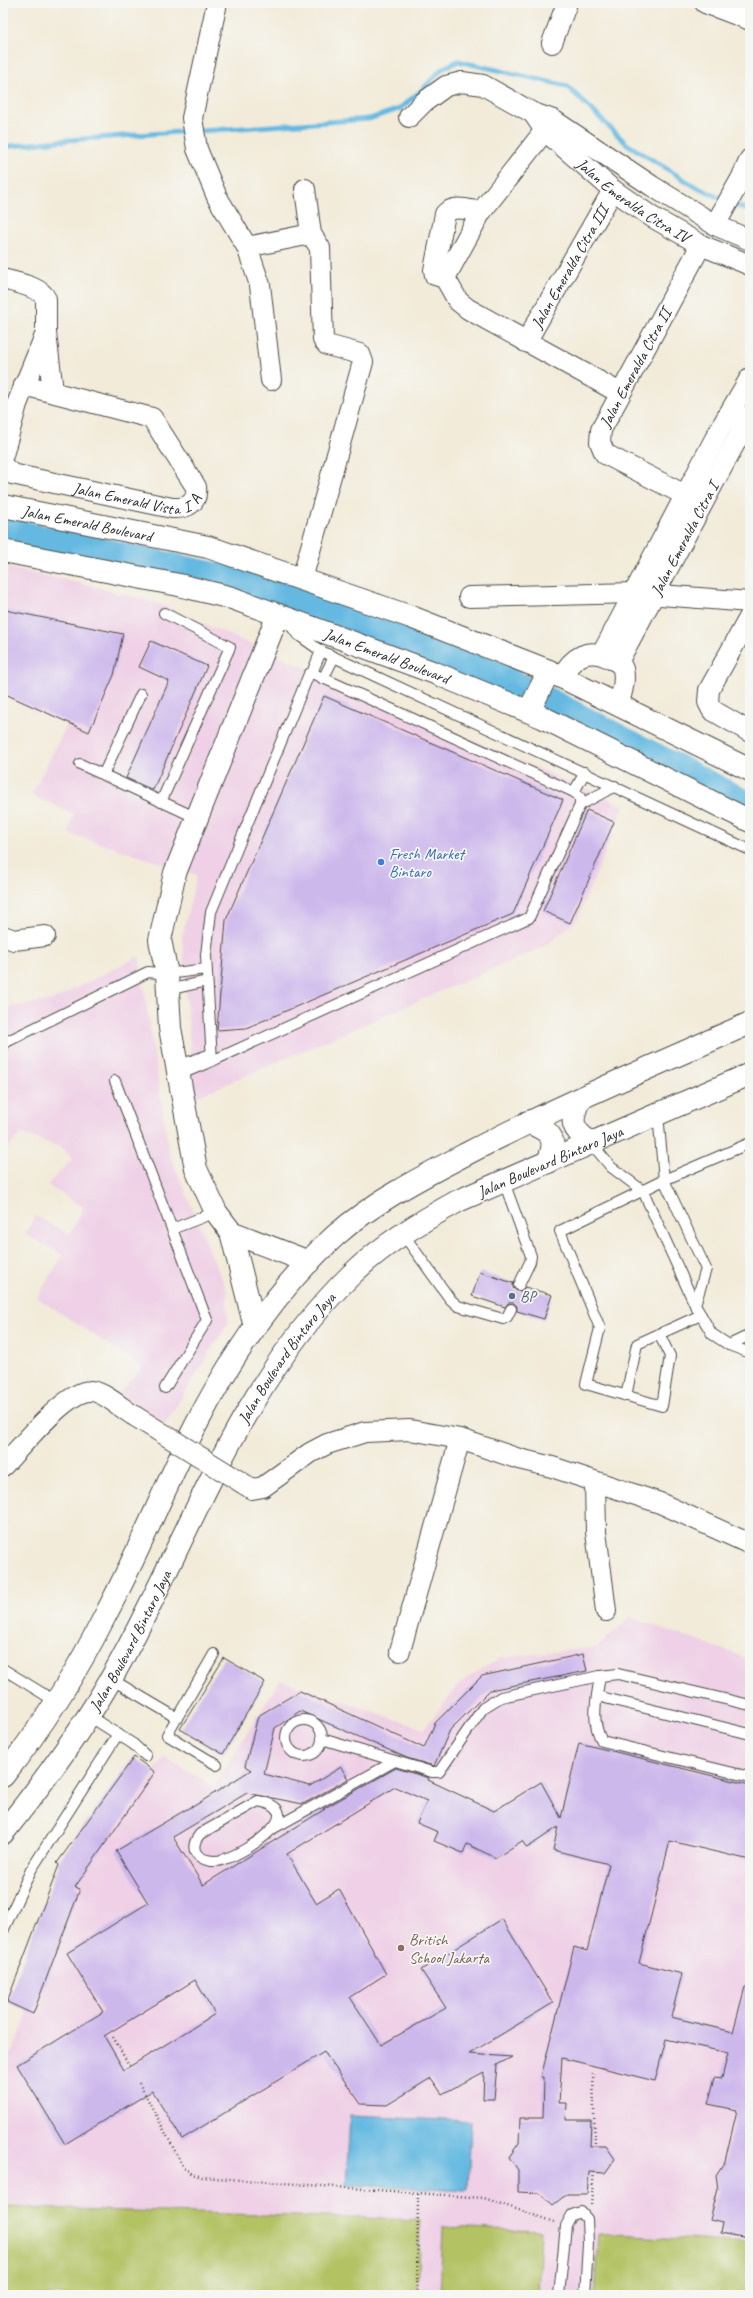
<svg xmlns="http://www.w3.org/2000/svg" width="753" height="2298" viewBox="0 0 753 2298" font-family="Caveat,sans-serif">
  <style>
    .built { fill: #efd0e6 }
    .green { fill: #b3c264; stroke: #6f7648 }
    .water { fill: #65b9e1; stroke: #487286 }
    .lines { fill: none; stroke-linecap: round; stroke-linejoin: round }
    .stream { stroke: #65b9e1; stroke-width: 5 }
    .river { stroke: #65b9e1; stroke-width: 31 }
    .building { fill: #cdb8ec; fill-rule: evenodd }
    .lane-casing { stroke: #494845; stroke-width: 12 }
    .street-casing { stroke: #494845; stroke-width: 22 }
    .secondary-casing { stroke: #494845; stroke-width: 24 }
    .primary-casing { stroke: #494845; stroke-width: 24 }
    .path { stroke: #494845; stroke-width: 2.5; stroke-dasharray: 1 3; stroke-linecap: butt }
    .lane { stroke: #fff; stroke-width: 10 }
    .street { stroke: #fff; stroke-width: 20 }
    .secondary { stroke: #fff; stroke-width: 22 }
    .primary { stroke: #fff; stroke-width: 22 }
    .street-bridge-casing { stroke: #494845; stroke-width: 22; stroke-linecap: butt }
    .street-bridge { stroke: #fff; stroke-width: 20 }
    .shop-dot { fill: #3f7fe0; stroke: #f6f6f2; stroke-width: 1.5 }
    .service-dot { fill: #5c6f8a; stroke: #f6f6f2; stroke-width: 1.5 }
    .education-dot { fill: #8d6e63; stroke: #f6f6f2; stroke-width: 1.5 }
    .labels { text-anchor: middle; stroke-width: 3.5; stroke-linejoin: round; paint-order: stroke }
    .street-label { font-size: 16px; fill: #2b2b2b; stroke: #f6f6f2 }
    .shop-label { font-size: 16px; fill: #366cbe; stroke: #f6f6f2; text-anchor: start }
    .service-label { font-size: 16px; fill: #4e5e75; stroke: #f6f6f2; text-anchor: start }
    .education-label { font-size: 16px; fill: #785e54; stroke: #f6f6f2; text-anchor: start }
  </style>
  <rect width="100%" height="100%" fill="#f6f6f2"/>
  <filter id="ink" filterUnits="userSpaceOnUse"><feTurbulence type="fractalNoise" baseFrequency=".025" numOctaves="2"/><feDisplacementMap in="SourceGraphic" scale="8" xChannelSelector="R" yChannelSelector="G"/><feConvolveMatrix kernelMatrix="1 2 1 2 8 2 1 2 1" color-interpolation-filters="sRGB"/></filter>
  <filter id="wash" filterUnits="userSpaceOnUse"><feTurbulence type="fractalNoise" baseFrequency=".012" numOctaves="4" result="noise"/><feDisplacementMap in="SourceGraphic" scale="16" xChannelSelector="R" yChannelSelector="G"/><feGaussianBlur stdDeviation="0.9" result="paint"/><feColorMatrix in="noise" values="0 0 0 0 0 0 0 0 0 0 0 0 0 0 0 0 0 1.4 0 .05"/><feComposite in="paint" operator="in"/></filter>
  <g filter="url(#wash)">
    <rect width="100%" height="100%" fill="#f2ebd9"/>
    <!-- built -->
    <g class="built">
      <polygon points="8,568 81,583 156,603 624,806 577,920 545,946 194,1098 182,936 197,875 68,833 74,814 31,795 67,725 3,696 3,591"/>
      <polygon points="139,956 169,1152 227,1292 228,1323 165,1424 120,1393 143,1367 37,1298 63,1255 25,1234 36,1216 69,1235 84,1208 47,1185 72,1159 63,1148 21,1133 3,1154 3,1006 6,1008 53,1000"/>
      <polygon points="630,1617 750,1659 750,2295 3,2295 3,2063 8,2059 17,2042 87,1855 164,1757 214,1787 280,1680 424,1729 461,1682 500,1658 598,1647"/>
    </g>
    <!-- green -->
    <g class="green">
      <polygon points="3,2207 420,2220 417,2295 3,2295"/>
      <polygon points="443,2227 541,2231 538,2295 440,2295"/>
      <polygon points="598,2234 750,2243 750,2295 594,2295"/>
    </g>
    <!-- water -->
    <polygon class="water" points="350,2116 471,2121 468,2190 346,2185"/>
    <g class="lines">
      <!-- stream -->
      <g class="stream">
        <polyline points="199,131 369,119 399,109 421,91 442,69 458,61 567,86 627,144 696,187 725,200"/>
        <polyline points="3,147 69,140 191,131"/>
        <polyline points="733,204 750,211"/>
      </g>
      <!-- river -->
      <polyline class="river" points="3,532 263,588 492,674 739,802 750,813"/>
    </g>
    <g id="blocks">
      <!-- building -->
      <g class="building">
        <polygon points="5,610 123,634 114,675 89,732 3,693 3,622"/>
        <polygon points="151,641 207,666 153,790 126,778 169,681 139,667"/>
        <polygon points="324,696 563,800 513,914 246,1028 217,1030 226,920"/>
        <polygon points="587,810 614,822 570,923 543,911"/>
        <polygon points="480,1272 513,1283 513,1288 517,1291 522,1291 525,1287 552,1295 544,1319 517,1311 517,1306 514,1303 508,1303 505,1307 472,1296"/>
        <path d="M 583,1654 L 587,1671 L 490,1690 L 450,1730 L 434,1766 L 407,1758 L 300,1711 L 275,1728 L 264,1774 L 310,1786 L 341,1767 L 348,1779 L 303,1804 L 247,1793 L 173,1837 L 203,1885 L 325,1809 L 323,1809 L 396,1768 L 429,1778 L 428,1780 L 494,1811 L 541,1782 L 561,1818 L 579,1743 L 750,1785 L 750,1860 L 670,1841 L 639,1963 L 682,1974 L 671,2017 L 733,2032 L 745,1987 L 750,1987 L 750,2227 L 748,2238 L 720,2233 L 722,2223 L 710,2220 L 718,2189 L 716,2175 L 725,2161 L 737,2110 L 708,2104 L 715,2077 L 722,2078 L 728,2053 L 666,2039 L 655,2081 L 562,2058 L 559,2103 L 567,2103 L 566,2120 L 591,2120 L 590,2146 L 606,2146 L 615,2159 L 605,2173 L 589,2172 L 587,2194 L 567,2194 L 553,2205 L 540,2193 L 518,2192 L 518,2170 L 509,2157 L 519,2143 L 520,2118 L 543,2118 L 544,2077 L 541,2077 L 574,1947 L 587,1951 L 609,1864 L 553,1850 L 558,1827 L 527,1848 L 522,1841 L 496,1858 L 467,1844 L 463,1853 L 434,1841 L 438,1832 L 417,1823 L 427,1801 L 395,1787 L 287,1854 L 316,1903 L 339,1889 L 386,1974 L 350,1997 L 381,2045 L 446,2008 L 421,1970 L 502,1919 L 553,2003 L 469,2054 L 512,2057 L 497,2065 L 494,2099 L 483,2099 L 484,2072 L 442,2094 L 431,2078 L 387,2105 L 361,2104 L 324,2052 L 182,2139 L 152,2091 L 65,2144 L 17,2065 L 103,2012 L 67,1953 L 148,1903 L 116,1851 L 192,1806 L 191,1808 L 251,1770 L 245,1766 L 258,1716 L 300,1691 L 424,1748 L 435,1723 L 482,1676 ZM 195,1980 L 215,2014 L 124,2070 L 104,2036 Z"/>
        <polygon points="224,1658 265,1682 223,1754 180,1729"/>
        <polygon points="134,1757 155,1772 75,1887 80,1889 33,2014 7,2002 59,1865 57,1863"/>
      </g>
    </g>
  </g>
  <g filter="url(#ink)">
    <use href="#blocks" fill-opacity="0" stroke="#494845" stroke-width="1"/>
    <g class="lines">
      <defs>
        <g id="lane">
          <polyline points="289,623 297,634 321,651 750,850"/>
          <polyline points="312,673 321,651"/>
          <polyline points="323,679 334,657"/>
          <polyline points="80,764 197,818"/>
          <polyline points="103,775 141,694"/>
          <polyline points="574,792 585,772"/>
          <polyline points="161,802 230,647 164,613"/>
          <polyline points="580,805 615,786"/>
          <polyline points="168,990 207,981"/>
          <polyline points="3,1047 6,1042 148,972 167,974 206,969"/>
          <polyline points="177,1066 211,1054"/>
          <polyline points="179,1075 212,1061 526,919 529,918 580,805 580,797 574,792 312,673 309,674 211,912 206,955 212,1061"/>
          <polyline points="115,1081 207,1320 165,1388"/>
          <polyline points="658,1114 664,1180 706,1269 695,1305"/>
          <polyline points="591,1143 611,1167 643,1191 695,1305 712,1334 729,1345 750,1353"/>
          <polyline points="504,1182 531,1256 530,1262 519,1285"/>
          <polyline points="172,1229 216,1212"/>
          <polyline points="403,1234 450,1299 458,1306 503,1319 507,1317 511,1309"/>
          <polyline points="659,1334 670,1356 662,1406 586,1384 600,1328 560,1231 664,1180 750,1143"/>
          <polyline points="729,1345 750,1335"/>
          <polyline points="626,1396 637,1344 701,1315"/>
          <polyline points="214,1654 167,1735 217,1765"/>
          <polyline points="3,1669 55,1701"/>
          <path d="M 600,1676 C 597,1697 590,1721 602,1741 L 750,1777"/>
          <polyline points="111,1679 177,1718"/>
          <polyline points="597,1696 750,1734"/>
          <polyline points="89,1716 133,1744 146,1756"/>
          <circle cx="304" cy="1738" r="18"/>
          <polyline points="322,1739 432,1772 439,1772 483,1708 501,1697 600,1676 618,1674 750,1705"/>
          <path d="M 258,1801 C 313,1811 245,1853 224,1859 C 215,1863 202,1861 196,1853 C 192,1846 196,1839 200,1834 Z"/>
          <polyline points="274,1828 395,1761"/>
          <polyline points="3,1931 31,1870 118,1734"/>
          <polyline points="559,2295 566,2226 572,2215 581,2212 587,2219 588,2243 585,2295"/>
        </g>
        <g id="street">
          <polyline points="217,3 192,118 197,149 217,197 247,247 260,285 271,380"/>
          <polyline points="705,3 750,20"/>
          <polyline points="552,43 567,3"/>
          <path id="s1" d="M 533,113 L 545,131 L 613,190 L 652,217 L 701,245 L 750,265"/>
          <polyline points="409,117 424,102 446,86 462,82 483,85 533,113 553,120 652,186 715,225 750,240"/>
          <polyline points="305,189 311,234"/>
          <polyline points="715,225 741,179 750,159"/>
          <polyline points="247,247 311,234 320,248 323,340 327,345 360,354 363,362 302,579"/>
          <polyline points="445,278 458,301 468,309 620,393"/>
          <polyline points="445,278 481,212 553,120"/>
          <path d="M 445,278 L 435,275 L 434,270 L 445,214 C 454,204 469,210 481,212"/>
          <path d="M 3,279 C 16,283 40,286 46,299 L 46,333 L 53,391"/>
          <path id="s2" d="M 526,342 L 613,190"/>
          <polyline points="3,455 17,404 46,333"/>
          <path id="s3" d="M 3,466 L 12,474 L 172,508 C 187,509 198,503 196,487 L 152,418 L 24,385"/>
          <path id="s4" d="M 685,495 L 605,454 L 600,442 L 601,430 L 701,245"/>
          <polyline points="469,597 635,593 750,602"/>
          <polyline points="750,616 709,690 708,702 712,710 750,732"/>
          <polyline points="602,654 720,429 750,378"/>
          <path id="s5" d="M 618,662 L 750,415"/>
          <path d="M 561,678 C 572,657 588,646 611,659 C 616,661 621,663 623,669 C 626,681 622,694 618,705"/>
          <polyline points="3,936 14,940 45,936"/>
          <path d="M 3,1466 C 20,1448 66,1391 90,1391 C 101,1390 123,1409 133,1415"/>
          <polyline points="595,1482 596,1532 606,1611"/>
          <polyline points="244,1484 252,1489 263,1487 310,1453 327,1444 365,1432 410,1430 460,1439 519,1459 552,1467 660,1503 750,1544"/>
          <polyline points="400,1651 460,1439"/>
        </g>
        <g id="secondary">
          <path id="s6" d="M 3,506 L 208,547 L 411,617 L 549,671 L 750,770"/>
          <path id="s7" d="M 3,551 L 179,585 L 232,598 L 435,673 L 542,717 L 750,821"/>
          <polyline points="529,711 549,671"/>
          <polyline points="231,1232 309,1262"/>
          <polyline points="255,1327 231,1232 216,1212 196,1169 170,1028 167,974 160,940 175,873 278,615"/>
        </g>
        <g id="primary">
          <path d="M 579,1100 C 570,1122 571,1129 591,1143"/>
          <path d="M 528,1122 C 551,1132 558,1137 548,1162"/>
          <path d="M 3,1776 C 43,1726 78,1670 107,1612 C 139,1552 164,1488 195,1427 C 231,1357 277,1288 336,1235 C 375,1201 422,1177 468,1153 C 560,1105 656,1065 750,1023"/>
          <path id="s8" d="M 3,1833 C 47,1778 89,1721 122,1659 C 193,1528 241,1382 351,1275 C 382,1245 420,1222 458,1201 L 750,1074"/>
        </g>
      </defs>
      <!-- lane casing -->
      <use href="#lane" class="lane-casing"/>
      <!-- street casing -->
      <use href="#street" class="street-casing"/>
      <!-- secondary casing -->
      <use href="#secondary" class="secondary-casing"/>
      <!-- primary casing -->
      <use href="#primary" class="primary-casing"/>
      <!-- path -->
      <g class="path">
        <polyline points="113,2037 130,2067"/>
        <polyline points="593,2074 595,2146"/>
        <polyline points="139,2083 183,2166 192,2174 202,2177 484,2198 554,2222"/>
        <polyline points="591,2205 594,2172"/>
        <polyline points="417,2295 418,2193"/>
      </g>
      <!-- lane -->
      <use href="#lane" class="lane"/>
      <!-- street -->
      <use href="#street" class="street"/>
      <!-- secondary -->
      <use href="#secondary" class="secondary"/>
      <!-- primary -->
      <use href="#primary" class="primary"/>
      <defs>
        <polyline id="street-bridge" points="133,1415 244,1484"/>
      </defs>
      <!-- street-bridge casing -->
      <use href="#street-bridge" class="street-bridge-casing"/>
      <!-- street-bridge -->
      <use href="#street-bridge" class="street-bridge"/>
    </g>
  </g>
  <!-- markers -->
  <circle class="shop-dot" cx="381" cy="862" r="4"/>
  <circle class="service-dot" cx="512" cy="1296" r="4"/>
  <circle class="education-dot" cx="401" cy="1948" r="4"/>
  <g class="labels">
    <!-- street labels -->
    <g class="street-label">
      <text dy="6" stroke="none"><textPath href="#s1" startOffset="134">Jalan Emeralda Citra IV</textPath></text>
      <text dy="6" stroke="none"><textPath href="#s2" startOffset="87">Jalan Emeralda Citra III</textPath></text>
      <text dy="6" stroke="none"><textPath href="#s4" startOffset="186">Jalan Emeralda Citra II</textPath></text>
      <text dy="6" stroke="none"><textPath href="#s3" startOffset="140">Jalan Emerald Vista I A</textPath></text>
      <text dy="6" stroke="none"><textPath href="#s6" startOffset="86">Jalan Emerald Boulevard</textPath></text>
      <text dy="6" stroke="none"><textPath href="#s5" startOffset="140">Jalan Emeralda Citra I</textPath></text>
      <text dy="6" stroke="none"><textPath href="#s7" startOffset="399">Jalan Emerald Boulevard</textPath></text>
      <text dy="6" stroke="none"><textPath href="#s8" startOffset="891">Jalan Boulevard Bintaro Jaya</textPath></text>
      <text dy="6" stroke="none"><textPath href="#s8" startOffset="555">Jalan Boulevard Bintaro Jaya</textPath></text>
      <text dy="6" stroke="none"><textPath href="#s8" startOffset="231">Jalan Boulevard Bintaro Jaya</textPath></text>
    </g>
    <!-- shop labels -->
    <g class="shop-label">
      <text x="389" y="859">Fresh Market<tspan x="389" dy="18">Bintaro</tspan></text>
    </g>
    <!-- service labels -->
    <g class="service-label">
      <text x="520" y="1302">BP</text>
    </g>
    <!-- education labels -->
    <g class="education-label">
      <text x="409" y="1945">British<tspan x="409" dy="18">School Jakarta</tspan></text>
    </g>
  </g>
  <!-- margin -->
  <rect width="753" height="2298" fill="none" stroke="#f6f6f2" stroke-width="16"/>
</svg>
